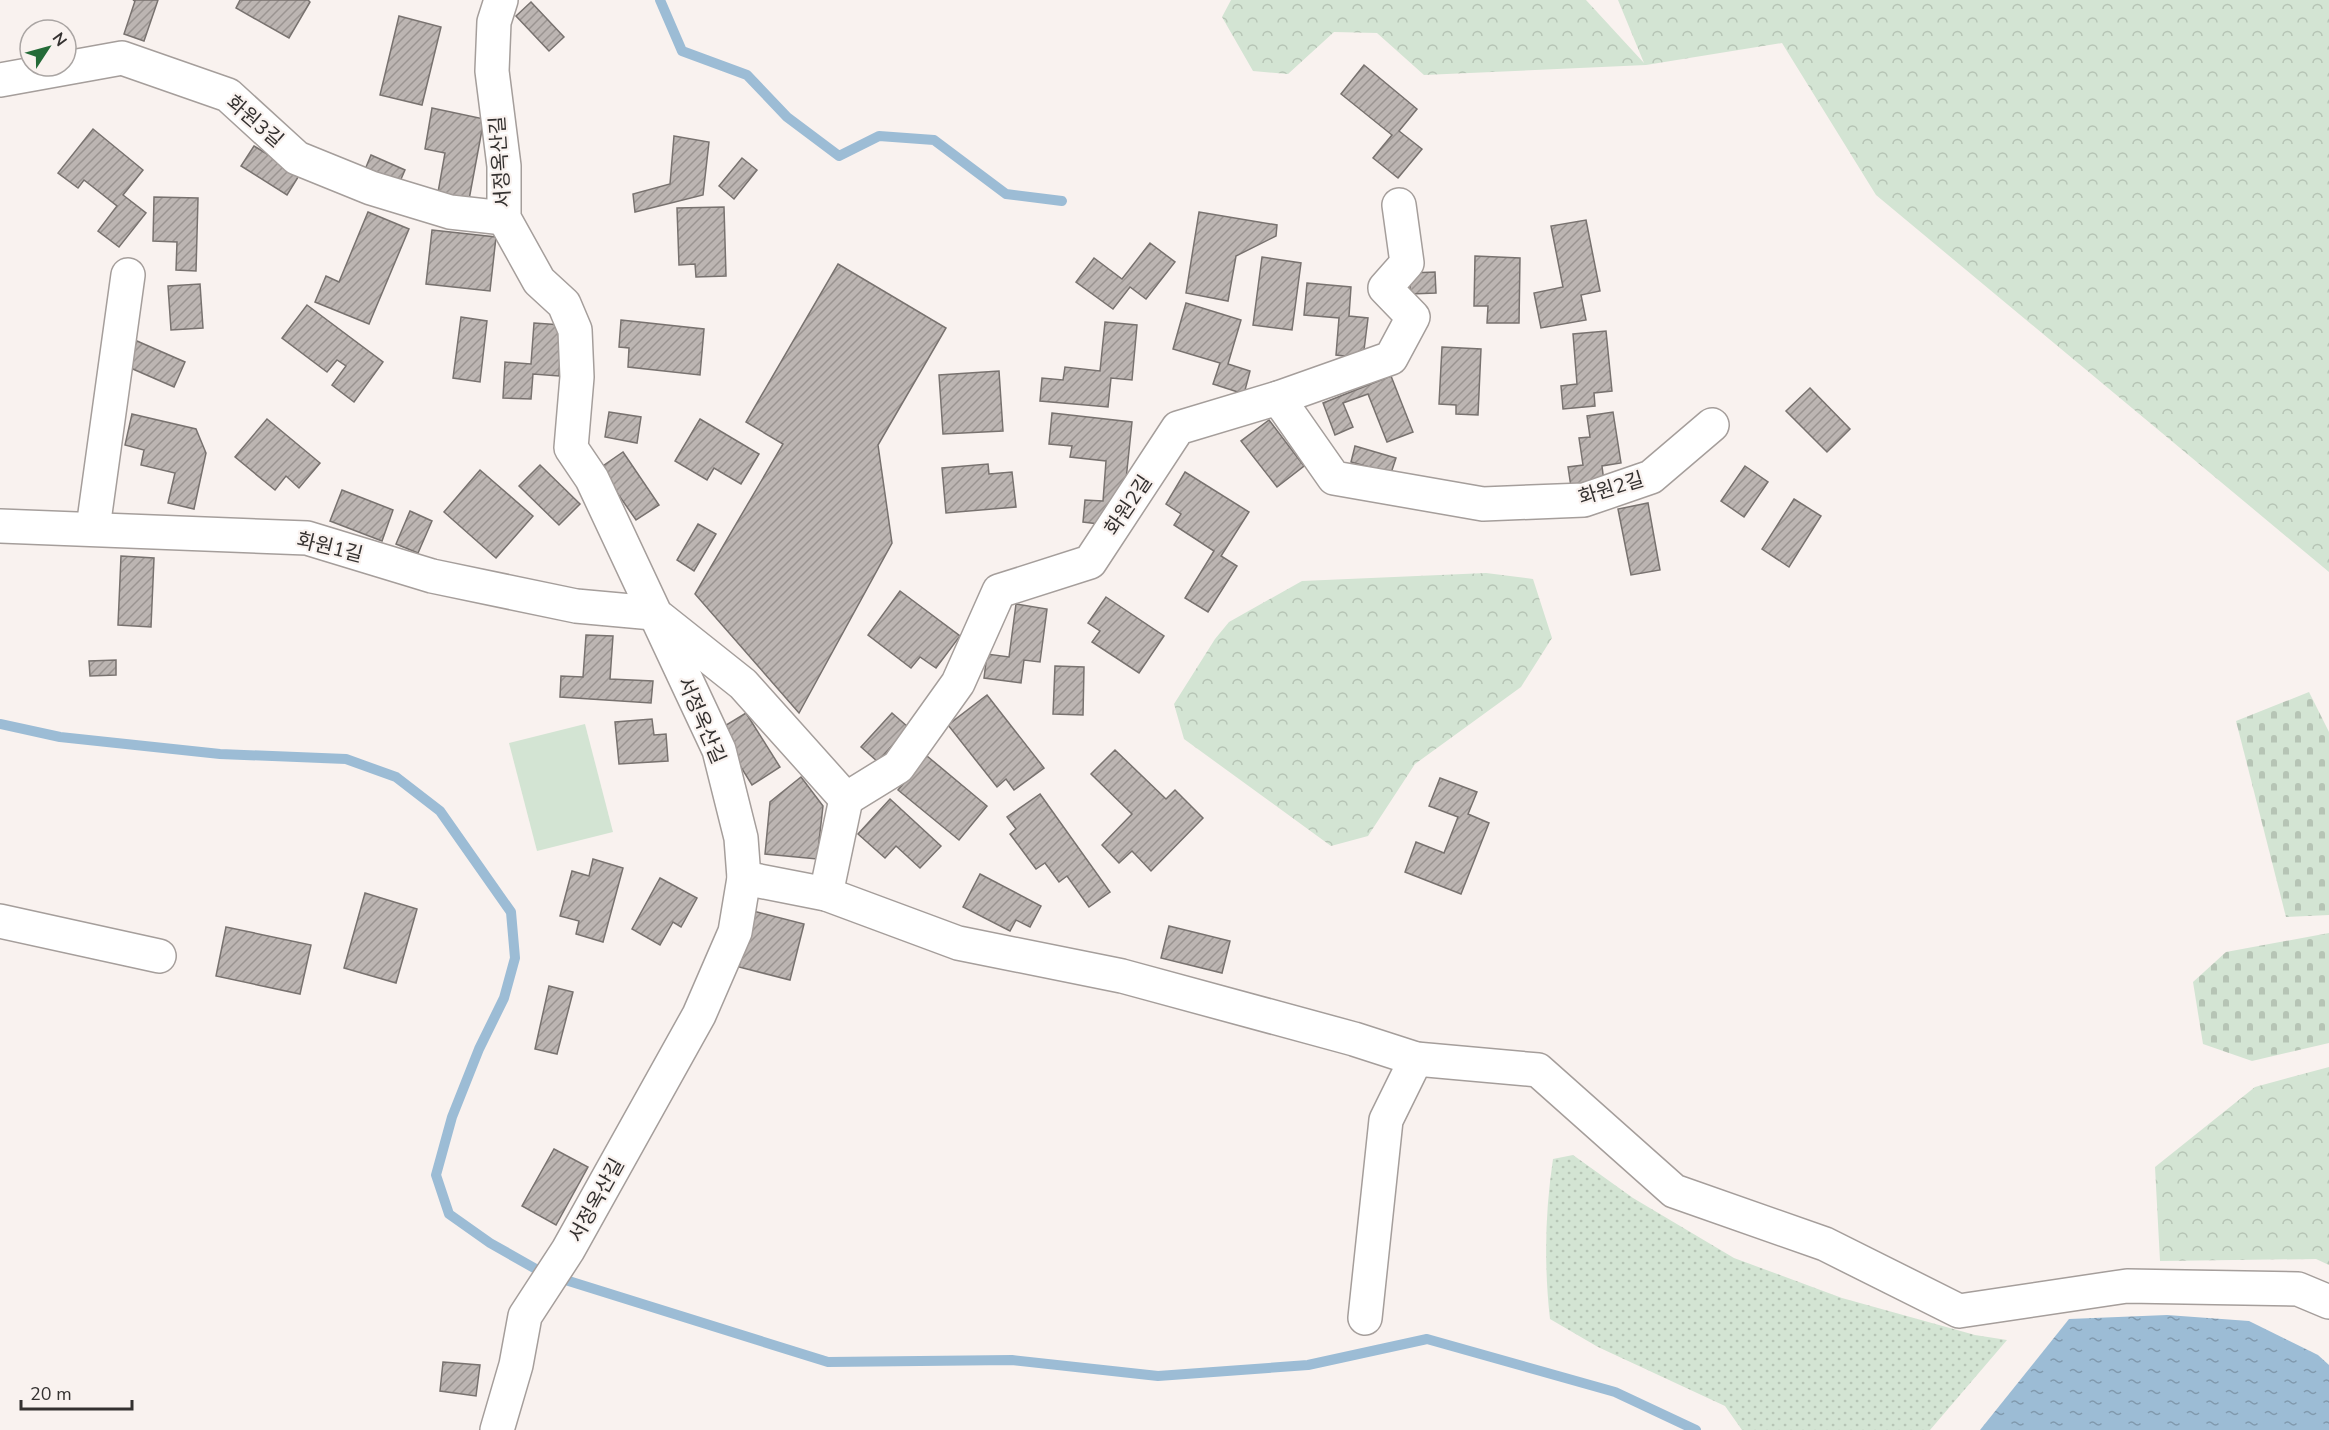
<svg xmlns="http://www.w3.org/2000/svg" width="2329" height="1430" viewBox="0 0 2329 1430" font-family="'Nunito Sans','Noto Sans KR',sans-serif">
  <style>
    .grass { fill: url(#grass-dots) }
    .forest { fill: url(#forest-crowns) }
    .cemetery { fill: url(#cemetery-stones) }
    .pitch { fill: #d3e4d3 }
    .water { fill: url(#water-ripples) }
    .lines { fill: none; stroke-linecap: round; stroke-linejoin: round }
    .stream { stroke: #9cbcd5; stroke-width: 10 }
    .building { fill: url(#building-hatch); stroke: #78726f; stroke-width: 1.5 }
    .minor-casing { stroke: #a59e9b; stroke-width: 36 }
    .minor { stroke: #fff; stroke-width: 33 }
    .labels { text-anchor: middle; stroke-width: 4.5; stroke-linejoin: round; paint-order: stroke }
    .street-label { font-size: 20px; fill: #343130; stroke: #f9f2ef }
  </style>
  <defs>
    <pattern id="grass-dots" width="8" height="8" patternUnits="userSpaceOnUse" patternTransform="scale(1.5)"><rect width="8" height="8" fill="#d3e4d3"/><path d="M2 2h.1M6 6h.1" fill="none" stroke="#b6c4b5" stroke-width="1.8" stroke-linecap="round"/></pattern>
    <pattern id="forest-crowns" width="20" height="18" patternUnits="userSpaceOnUse" patternTransform="scale(1.5)"><rect width="20" height="18" fill="#d3e4d3"/><path d="M2 6a3 3 0 1 1 6 0M12 15a3 3 0 1 1 6 0" fill="none" stroke="#b6c4b5"/></pattern>
    <pattern id="cemetery-stones" width="16" height="16" patternUnits="userSpaceOnUse" patternTransform="scale(1.5)"><rect width="16" height="16" fill="#d3e4d3"/><path d="M2 7V4a2 2 0 0 1 4 0v3zM10 15v-3a2 2 0 0 1 4 0v3z" fill="#b6c4b5"/></pattern>
    <pattern id="water-ripples" width="26" height="14" patternUnits="userSpaceOnUse" patternTransform="scale(1.5)"><rect width="26" height="14" fill="#9cbcd5"/><path d="M2 4q2-2 4 0t4 0M15 11q2-2 4 0t4 0" fill="none" stroke="#8099ad"/></pattern>
    <pattern id="building-hatch" width="6" height="6" patternUnits="userSpaceOnUse" patternTransform="scale(1.5)"><rect width="6" height="6" fill="#bcb5b2"/><path d="M-1 1l2-2M0 6l6-6M5 7l2-2" fill="none" stroke="#9a9491"/></pattern>
  </defs>
  <rect width="100%" height="100%" fill="#f9f2ef"/>
  <!-- grass -->
  <path class="grass" d="M 1573,1155 L 1633,1198 L 1734,1258 L 1842,1298 L 1975,1335 L 2007,1340 L 1930,1430 L 1742,1430 L 1725,1406 L 1598,1347 L 1550,1319 C 1544,1266 1545,1212 1553,1159 Z"/>
  <!-- forest -->
  <g class="forest">
    <polygon points="1231,0 1586,0 1644,63 1618,0 2329,0 2329,572 1876,195 1782,43 1646,65 1424,75 1377,33 1334,32 1288,74 1253,71 1222,17"/>
    <polygon points="1486,573 1533,579 1552,638 1521,687 1415,764 1368,836 1331,846 1184,739 1174,704 1215,639 1229,622 1302,581"/>
    <polygon points="2329,1067 2329,1265 2316,1259 2160,1261 2155,1167 2255,1087"/>
  </g>
  <!-- cemetery -->
  <g class="cemetery">
    <polygon points="2309,692 2329,732 2329,915 2286,917 2236,721"/>
    <polygon points="2329,933 2329,1043 2252,1061 2203,1044 2193,982 2226,952"/>
  </g>
  <!-- pitch -->
  <polygon class="pitch" points="585,724 613,832 537,851 509,743"/>
  <!-- water -->
  <polygon class="water" points="2167,1315 2249,1321 2318,1355 2329,1365 2329,1430 1980,1430 2069,1319"/>
  <g class="lines">
    <!-- stream -->
    <g class="stream">
      <polyline points="660,0 682,51 747,75 787,117 839,156 879,136 934,140 1006,194 1062,201"/>
      <polyline points="0,724 60,737 220,754 346,759 396,777 440,811 511,912 515,958 504,998 479,1049 452,1117 436,1175 449,1214 490,1243 543,1273 828,1362 1012,1360 1158,1376 1308,1365 1427,1339 1615,1392 1696,1430"/>
    </g>
  </g>
  <!-- building -->
  <g class="building">
    <polygon points="133,0 158,0 144,41 124,34 135,1"/>
    <polygon points="240,0 308,0 310,2 289,38 236,8"/>
    <polygon points="531,2 564,37 549,51 516,16"/>
    <polygon points="399,16 441,27 422,105 380,95"/>
    <polygon points="1364,65 1417,109 1399,131 1422,149 1398,178 1373,158 1392,135 1341,94"/>
    <polygon points="432,108 484,119 468,205 437,198 445,153 425,149"/>
    <polygon points="93,129 143,170 123,195 146,213 119,247 98,231 117,206 84,180 78,188 58,173"/>
    <polygon points="674,136 709,142 703,195 635,212 633,194 670,184"/>
    <polygon points="254,146 300,174 287,195 241,166"/>
    <polygon points="371,155 405,170 398,186 364,172"/>
    <polygon points="742,158 757,170 734,199 719,186"/>
    <polygon points="154,197 198,198 196,271 176,270 177,242 153,241"/>
    <polygon points="724,207 726,276 696,277 695,264 679,265 677,208"/>
    <polygon points="368,212 409,229 369,324 315,302 326,276 339,282"/>
    <polygon points="1199,212 1277,225 1276,236 1236,256 1228,301 1186,293"/>
    <polygon points="1586,220 1600,291 1581,295 1586,320 1541,328 1534,293 1563,287 1551,226"/>
    <polygon points="432,230 496,237 490,291 426,284"/>
    <polygon points="1150,243 1175,262 1146,299 1130,287 1113,309 1076,282 1094,258 1122,279"/>
    <polygon points="1475,256 1520,258 1519,323 1487,323 1488,306 1474,306"/>
    <polygon points="1262,257 1301,263 1292,330 1253,325"/>
    <polygon points="838,264 946,328 878,445 892,543 799,713 695,594 783,444 746,422"/>
    <polygon points="1435,272 1436,293 1410,294 1410,273"/>
    <polygon points="1307,283 1351,287 1349,316 1368,318 1363,358 1336,355 1339,318 1304,315"/>
    <polygon points="200,284 203,328 171,330 168,286"/>
    <polygon points="1186,303 1241,320 1228,364 1250,371 1244,394 1213,384 1220,363 1173,349"/>
    <polygon points="307,305 383,362 354,402 332,385 346,366 337,360 327,372 282,338"/>
    <polygon points="461,317 487,321 480,382 453,378"/>
    <polygon points="621,320 704,329 700,375 628,367 629,348 619,347"/>
    <polygon points="1105,322 1137,325 1132,380 1111,378 1108,407 1040,401 1042,378 1063,380 1065,367 1100,371"/>
    <polygon points="534,323 562,325 559,376 533,374 531,399 503,398 505,362 531,364"/>
    <polygon points="1606,331 1612,391 1594,393 1595,406 1563,409 1561,386 1577,384 1573,334"/>
    <polygon points="137,341 185,362 174,387 126,366"/>
    <polygon points="1442,347 1481,349 1478,415 1456,414 1456,405 1439,404"/>
    <polygon points="999,371 1003,431 943,434 939,375"/>
    <polygon points="1391,376 1413,432 1387,442 1368,394 1343,403 1353,427 1335,435 1323,403"/>
    <polygon points="1810,388 1850,429 1827,452 1786,411"/>
    <polygon points="609,412 641,417 637,443 605,437"/>
    <polygon points="1613,412 1621,463 1602,466 1604,482 1571,487 1568,467 1583,465 1579,438 1590,437 1587,416"/>
    <polygon points="1052,413 1132,422 1124,499 1099,524 1083,522 1085,500 1103,501 1106,461 1070,457 1072,446 1049,444"/>
    <polygon points="132,414 196,429 206,453 194,509 168,503 175,473 141,465 144,450 125,445"/>
    <polygon points="267,419 320,463 299,488 286,476 275,490 235,457"/>
    <polygon points="700,419 759,454 741,484 714,468 707,480 675,461"/>
    <polygon points="1269,420 1304,466 1277,487 1241,441"/>
    <polygon points="1355,446 1396,458 1391,473 1351,462"/>
    <polygon points="623,452 659,505 636,520 600,468"/>
    <polygon points="988,464 989,474 1012,472 1016,507 946,513 942,468"/>
    <polygon points="540,465 580,504 559,525 519,486"/>
    <polygon points="1745,466 1768,482 1744,517 1721,501"/>
    <polygon points="480,470 533,516 496,558 444,512"/>
    <polygon points="1185,472 1249,512 1221,556 1237,566 1208,612 1185,598 1214,551 1174,525 1181,514 1166,504"/>
    <polygon points="342,490 393,510 382,541 330,521"/>
    <polygon points="1794,499 1821,516 1789,567 1762,549"/>
    <polygon points="1648,503 1660,570 1631,575 1618,509"/>
    <polygon points="410,511 432,521 418,553 396,544"/>
    <polygon points="698,524 716,534 694,571 677,560"/>
    <polygon points="121,556 154,558 151,627 118,625"/>
    <polygon points="900,591 960,636 936,668 920,657 911,668 868,635"/>
    <polygon points="1106,597 1164,636 1139,673 1092,642 1100,631 1088,623"/>
    <polygon points="1016,604 1047,609 1040,662 1024,660 1021,683 984,678 987,654 1009,657"/>
    <polygon points="586,635 613,636 610,679 653,681 651,703 560,697 561,676 583,677"/>
    <polygon points="116,660 116,675 90,676 89,661"/>
    <polygon points="1055,666 1084,667 1083,715 1053,714"/>
    <polygon points="987,695 1044,768 1014,790 1006,779 997,787 948,725"/>
    <polygon points="746,713 780,767 752,785 718,730"/>
    <polygon points="892,713 908,727 878,762 861,747"/>
    <polygon points="652,719 654,735 666,734 668,761 619,764 615,722"/>
    <polygon points="1115,750 1166,799 1175,790 1203,818 1151,871 1132,851 1119,863 1102,845 1132,814 1091,774"/>
    <polygon points="927,756 987,806 959,840 898,790"/>
    <polygon points="801,777 823,806 817,859 765,854 770,802"/>
    <polygon points="1440,778 1477,792 1468,814 1489,823 1461,894 1405,872 1416,842 1444,853 1458,817 1429,806"/>
    <polygon points="1040,794 1110,892 1089,907 1067,876 1059,882 1045,863 1036,869 1010,834 1016,829 1007,817"/>
    <polygon points="890,799 941,846 920,868 896,846 885,858 858,834"/>
    <polygon points="593,859 623,868 603,942 576,934 579,921 560,916 572,871 589,876"/>
    <polygon points="980,874 1041,906 1030,927 1016,920 1010,931 963,907"/>
    <polygon points="660,878 697,898 681,927 673,922 660,945 632,929"/>
    <polygon points="365,893 417,909 396,983 344,968"/>
    <polygon points="753,911 804,924 790,980 739,967"/>
    <polygon points="1169,926 1230,941 1222,973 1161,958"/>
    <polygon points="226,927 311,945 300,994 216,976"/>
    <polygon points="549,986 573,992 557,1054 535,1049"/>
    <polygon points="554,1149 588,1167 556,1225 522,1206"/>
    <polygon points="443,1362 480,1365 476,1396 440,1391"/>
  </g>
  <g class="lines">
    <defs>
      <g id="minor">
        <polyline points="0,80 122,58 228,95 297,158 371,188 450,212 504,218"/>
        <polyline points="1278,398 1391,358 1413,317 1385,288 1407,263 1399,205"/>
        <polyline points="0,526 307,538 432,576 576,606 653,613"/>
        <polyline points="93,528 128,275"/>
        <polyline points="660,618 743,684 846,799 898,767 958,683 999,591 1090,562 1178,428 1278,398 1334,478 1483,504 1584,500 1651,477 1712,425"/>
        <polyline points="744,878 826,894 958,943 1122,976 1354,1039 1416,1059 1538,1070 1674,1191 1825,1244 1959,1311 2127,1286 2298,1289 2329,1302"/>
        <polyline points="826,894 846,799"/>
        <polyline points="0,921 159,956"/>
        <polyline points="1365,1318 1386,1120 1416,1059"/>
        <polyline points="497,1430 516,1365 525,1316 568,1250 699,1015 735,932 744,878 741,838 719,750 592,479 571,448 577,377 575,330 564,304 539,281 504,218 504,166 492,71 494,22 501,0"/>
      </g>
    </defs>
    <!-- minor casing -->
    <use href="#minor" class="minor-casing"/>
    <!-- minor -->
    <use href="#minor" class="minor"/>
  </g>
  <g class="labels">
    <!-- street labels -->
    <g class="street-label">
      <text transform="translate(255 121) rotate(41)" y="7">화원3길</text>
      <text transform="translate(500 162) rotate(-94)" y="7">서정옥산길</text>
      <text transform="translate(1611 488) rotate(-17)" y="7">화원2길</text>
      <text transform="translate(1128 505) rotate(-56)" y="7">화원2길</text>
      <text transform="translate(330 547) rotate(14)" y="7">화원1길</text>
      <text transform="translate(702 720) rotate(67)" y="7">서정옥산길</text>
      <text transform="translate(596 1200) rotate(-61)" y="7">서정옥산길</text>
    </g>
  </g>
  <!-- north arrow -->
  <g transform="translate(48 48) rotate(54)"><circle r="28" fill="#f9f2ef" stroke="#aaa5a3" stroke-width="1.5"/>
  <path d="M0-4.5L10 22L0 15L-10 22Z" fill="#246b38"/>
  <text y="-9" font-size="16" font-weight="bold" text-anchor="middle" fill="#343130">N</text>
  </g>
  <!-- scale -->
  <path d="M21 1400v9h111v-9" fill="none" stroke="#343130" stroke-width="3"/>
  <text x="30" y="1400" font-size="18" fill="#343130" stroke="#f9f2ef" stroke-width="4.5" paint-order="stroke">20 m</text>
</svg>
